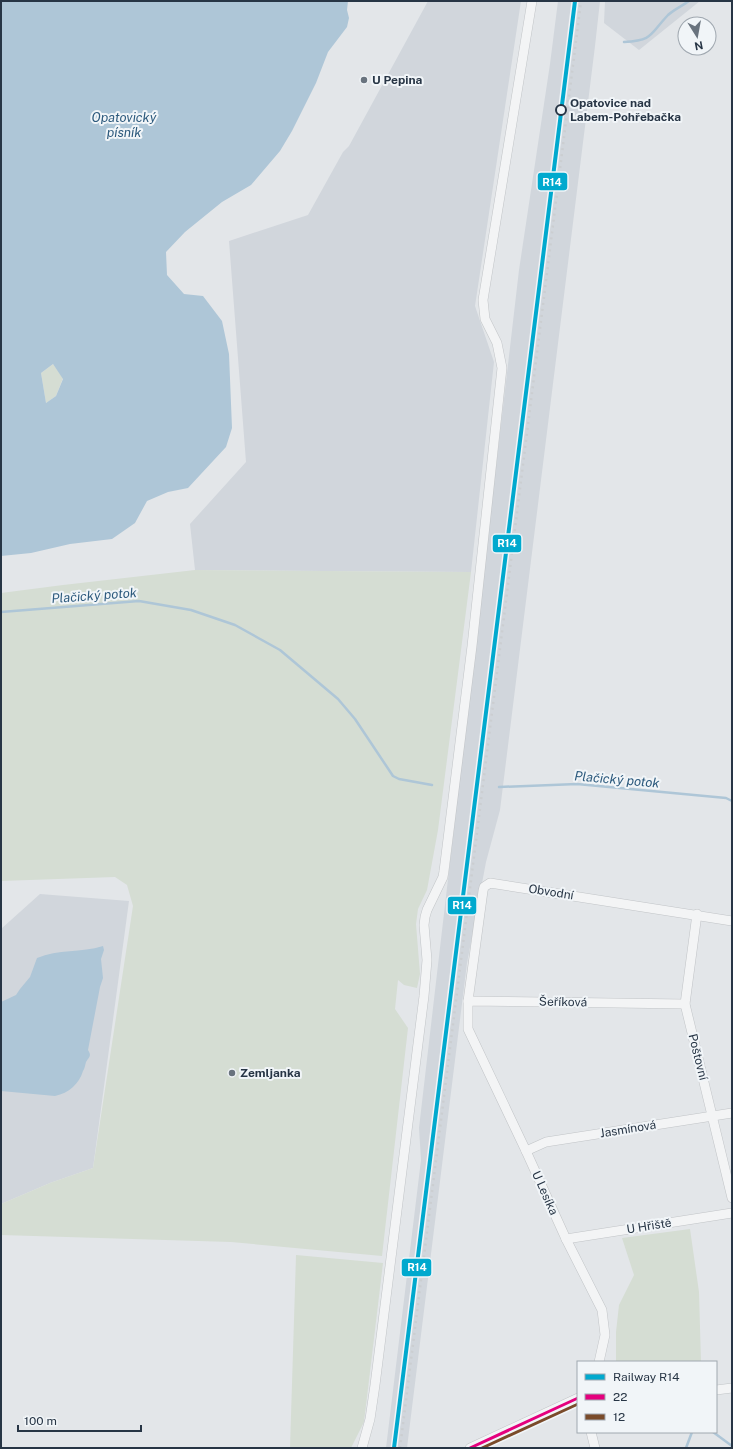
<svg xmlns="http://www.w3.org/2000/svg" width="733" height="1449" viewBox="0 0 733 1449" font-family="'Public Sans',sans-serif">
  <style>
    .built { fill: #d1d6dc }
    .green { fill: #d5ddd3 }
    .water { fill: #aec6d7; fill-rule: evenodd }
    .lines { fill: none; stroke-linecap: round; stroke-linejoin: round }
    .stream { stroke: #aec6d7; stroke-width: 2.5 }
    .street-casing { stroke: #c1c4c7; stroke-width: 10 }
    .street { stroke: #f3f4f5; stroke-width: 9 }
    .rail { stroke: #cbced1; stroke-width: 2.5; stroke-dasharray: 2 4; stroke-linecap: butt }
    .bus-1-casing { stroke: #f1f5f8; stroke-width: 6 }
    .bus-2-casing { stroke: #f1f5f8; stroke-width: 6 }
    .bus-1 { stroke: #e5007d; stroke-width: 3 }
    .bus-2 { stroke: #7a4b2a; stroke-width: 3 }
    .rail-1-casing { stroke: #f1f5f8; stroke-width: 7 }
    .rail-1 { stroke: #00a9ce; stroke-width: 4 }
    .poi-dot { fill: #69737e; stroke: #f1f5f8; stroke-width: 1.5 }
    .stop-dot { fill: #f1f5f8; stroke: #273545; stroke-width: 2 }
    .labels { text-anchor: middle; stroke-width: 4; stroke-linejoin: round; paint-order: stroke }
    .poi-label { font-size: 12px; font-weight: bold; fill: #273545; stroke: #f1f5f8; text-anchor: start }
    .stop-label { font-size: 12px; font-weight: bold; fill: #273545; stroke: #f1f5f8; text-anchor: start }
    .street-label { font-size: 12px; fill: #273545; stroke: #f1f5f8 }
    .water-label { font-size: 13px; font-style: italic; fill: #2d5a7d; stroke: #f1f5f8 }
    .line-badge { stroke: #f1f5f8; stroke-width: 1.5 }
    .badge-label { font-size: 11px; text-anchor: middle; font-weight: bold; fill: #fff }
  </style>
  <rect width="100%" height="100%" fill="#e3e6e9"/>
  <!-- built -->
  <g class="built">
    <polygon points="428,1 521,1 475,306 494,362 471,572 195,570 190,524 246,462 229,241 308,215 343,152 349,146"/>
    <polygon points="558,1 600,1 595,46 500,810 486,862 467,963 407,1448 386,1448 421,1160 419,1128 519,270 550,64"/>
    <polygon points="605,1 700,1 639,50 604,23"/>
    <polygon points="40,894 129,901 93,1168 50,1183 1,1204 1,929"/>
  </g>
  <!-- green -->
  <g class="green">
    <polygon points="53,364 63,378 56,396 46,403 41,373"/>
    <polygon points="195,570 471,572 438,830 427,890 418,909 416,924 420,974 417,988 404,985 398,980 395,1009 408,1028 382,1256 231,1242 1,1235 1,1204 50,1183 93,1168 133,906 127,885 115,877 1,881 1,593 63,585"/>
    <polygon points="690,1229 699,1292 701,1362 616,1362 616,1332 619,1305 634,1275 622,1238"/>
    <polygon points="296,1255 383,1263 364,1422 351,1448 290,1448"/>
  </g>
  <!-- water -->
  <g class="water">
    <path d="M 1,1 L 348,1 L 347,10 L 349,18 L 347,27 L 328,52 L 316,83 L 292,131 L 280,151 L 251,185 L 222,202 L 185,232 L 166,252 L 167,275 L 184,294 L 203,296 L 222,321 L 229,354 L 232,428 L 226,447 L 188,488 L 168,492 L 147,501 L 135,523 L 112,539 L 70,544 L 31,553 L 1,556 ZM 53,364 L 63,379 L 56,396 L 46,403 L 41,373 Z"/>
    <path d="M 103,946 L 104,950 L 101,959 L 103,978 L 100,987 L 88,1050 C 92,1056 89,1057 86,1062 C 85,1065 85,1068 83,1071 C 79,1084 69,1093 55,1096 L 1,1091 L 1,1002 L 16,995 L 20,989 L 30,977 L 37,958 C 58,949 81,953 103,946 Z"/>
  </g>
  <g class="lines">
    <!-- stream -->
    <g class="stream">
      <path d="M 624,42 C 654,40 649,35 668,15 C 673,10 682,6 689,1"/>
      <polyline points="1,612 139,601 191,610 235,625 280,650 338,699 355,719 393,776 399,779 432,785"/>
      <polyline points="499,787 577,784 726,798 732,801"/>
      <polyline points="713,1432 732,1446"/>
      <polyline points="686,1448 692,1432"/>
    </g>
    <defs>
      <g id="street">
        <polyline points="697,914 685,1004 732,1198"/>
        <polyline points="468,1001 483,891 484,887 490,883 732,921"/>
        <polyline points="526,1151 546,1142 732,1113"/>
        <polyline points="566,1239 732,1213"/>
        <polyline points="599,1362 605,1335 602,1310 566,1239 526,1151 468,1029 468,1001 685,1004"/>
        <polyline points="716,1390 732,1388"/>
        <polyline points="591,1432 595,1448"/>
        <polyline points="362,1448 370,1419 375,1385 424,996 427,960 424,925 425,917 427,910 443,877 444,871 472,646 502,368 497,343 485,319 483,300 532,1"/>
        <polyline points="470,1448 578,1398"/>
      </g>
    </defs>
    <!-- street casing -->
    <use href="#street" class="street-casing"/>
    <!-- street -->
    <use href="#street" class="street"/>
    <!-- rail -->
    <polyline class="rail" points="400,1448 581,1"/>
    <defs>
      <polyline id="bus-1" points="470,1448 578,1398"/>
      <polyline id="bus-2" points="482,1448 578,1404"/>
    </defs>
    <!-- bus-1 casing -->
    <use href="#bus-1" class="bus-1-casing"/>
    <!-- bus-2 casing -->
    <use href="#bus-2" class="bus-2-casing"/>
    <!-- bus-1 -->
    <use href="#bus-1" class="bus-1"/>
    <!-- bus-2 -->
    <use href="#bus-2" class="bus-2"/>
    <defs>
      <polyline id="rail-1" points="394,1448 575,1"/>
    </defs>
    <!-- rail-1 casing -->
    <use href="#rail-1" class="rail-1-casing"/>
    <!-- rail-1 -->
    <use href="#rail-1" class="rail-1"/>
  </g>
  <!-- markers -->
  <g class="poi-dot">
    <circle cx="364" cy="80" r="4"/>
    <circle cx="232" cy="1073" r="4"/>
  </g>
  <circle class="stop-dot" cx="561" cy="110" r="5"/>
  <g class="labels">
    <!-- poi labels -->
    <g class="poi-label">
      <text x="372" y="84">U Pepina</text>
      <text x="240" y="1077">Zemljanka</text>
    </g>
    <!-- stop labels -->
    <g class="stop-label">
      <text x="570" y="107">Opatovice nad<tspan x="570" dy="14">Labem-Pohřebačka</tspan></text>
    </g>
    <!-- street labels -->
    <g class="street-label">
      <text transform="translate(551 892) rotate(9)" y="4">Obvodní</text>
      <text transform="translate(563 1002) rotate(1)" y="4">Šeříková</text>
      <text transform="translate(698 1057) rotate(76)" y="4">Poštovní</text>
      <text transform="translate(628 1129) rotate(-9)" y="4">Jasmínová</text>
      <text transform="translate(545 1193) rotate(66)" y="4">U Lesíka</text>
      <text transform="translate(649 1226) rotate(-9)" y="4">U Hřiště</text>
    </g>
    <!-- water labels -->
    <g class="water-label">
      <text x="124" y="122">Opatovický<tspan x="124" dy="15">písník</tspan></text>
      <text transform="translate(94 595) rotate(-4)" y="5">Plačický potok</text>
      <text transform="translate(617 779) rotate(5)" y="5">Plačický potok</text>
    </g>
  </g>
  <g class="line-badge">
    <rect x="537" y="172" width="31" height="19" rx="4" fill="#00a9ce"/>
    <rect x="492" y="534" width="30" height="19" rx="4" fill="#00a9ce"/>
    <rect x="447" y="896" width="30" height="19" rx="4" fill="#00a9ce"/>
    <rect x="401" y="1258" width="31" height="19" rx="4" fill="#00a9ce"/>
  </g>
  <g class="badge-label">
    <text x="552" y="186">R14</text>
    <text x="507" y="547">R14</text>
    <text x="462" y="909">R14</text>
    <text x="417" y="1271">R14</text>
  </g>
  <!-- border -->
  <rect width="733" height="1449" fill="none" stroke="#273545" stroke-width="4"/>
  <!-- legend -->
  <rect x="577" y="1361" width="140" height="72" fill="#f1f5f8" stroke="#a0a8b0"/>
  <rect x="585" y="1374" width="20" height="6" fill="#00a9ce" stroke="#a0a8b0"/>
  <text x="613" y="1381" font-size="12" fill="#273545">Railway R14</text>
  <rect x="585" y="1394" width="20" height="6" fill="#e5007d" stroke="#a0a8b0"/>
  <text x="613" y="1401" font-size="12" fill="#273545">22</text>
  <rect x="585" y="1414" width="20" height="6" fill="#7a4b2a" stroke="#a0a8b0"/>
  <text x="613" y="1421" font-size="12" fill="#273545">12</text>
  <!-- north arrow -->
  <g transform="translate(697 36) rotate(169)"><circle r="19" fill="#f1f5f8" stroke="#a0a8b0"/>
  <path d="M0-3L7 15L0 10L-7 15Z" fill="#69737e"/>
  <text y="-6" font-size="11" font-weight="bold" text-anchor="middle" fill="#273545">N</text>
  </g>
  <!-- scale -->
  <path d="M18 1425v6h123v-6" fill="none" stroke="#273545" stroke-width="2"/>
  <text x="24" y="1425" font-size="12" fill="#273545" stroke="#f1f5f8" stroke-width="3" paint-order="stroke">100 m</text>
</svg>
